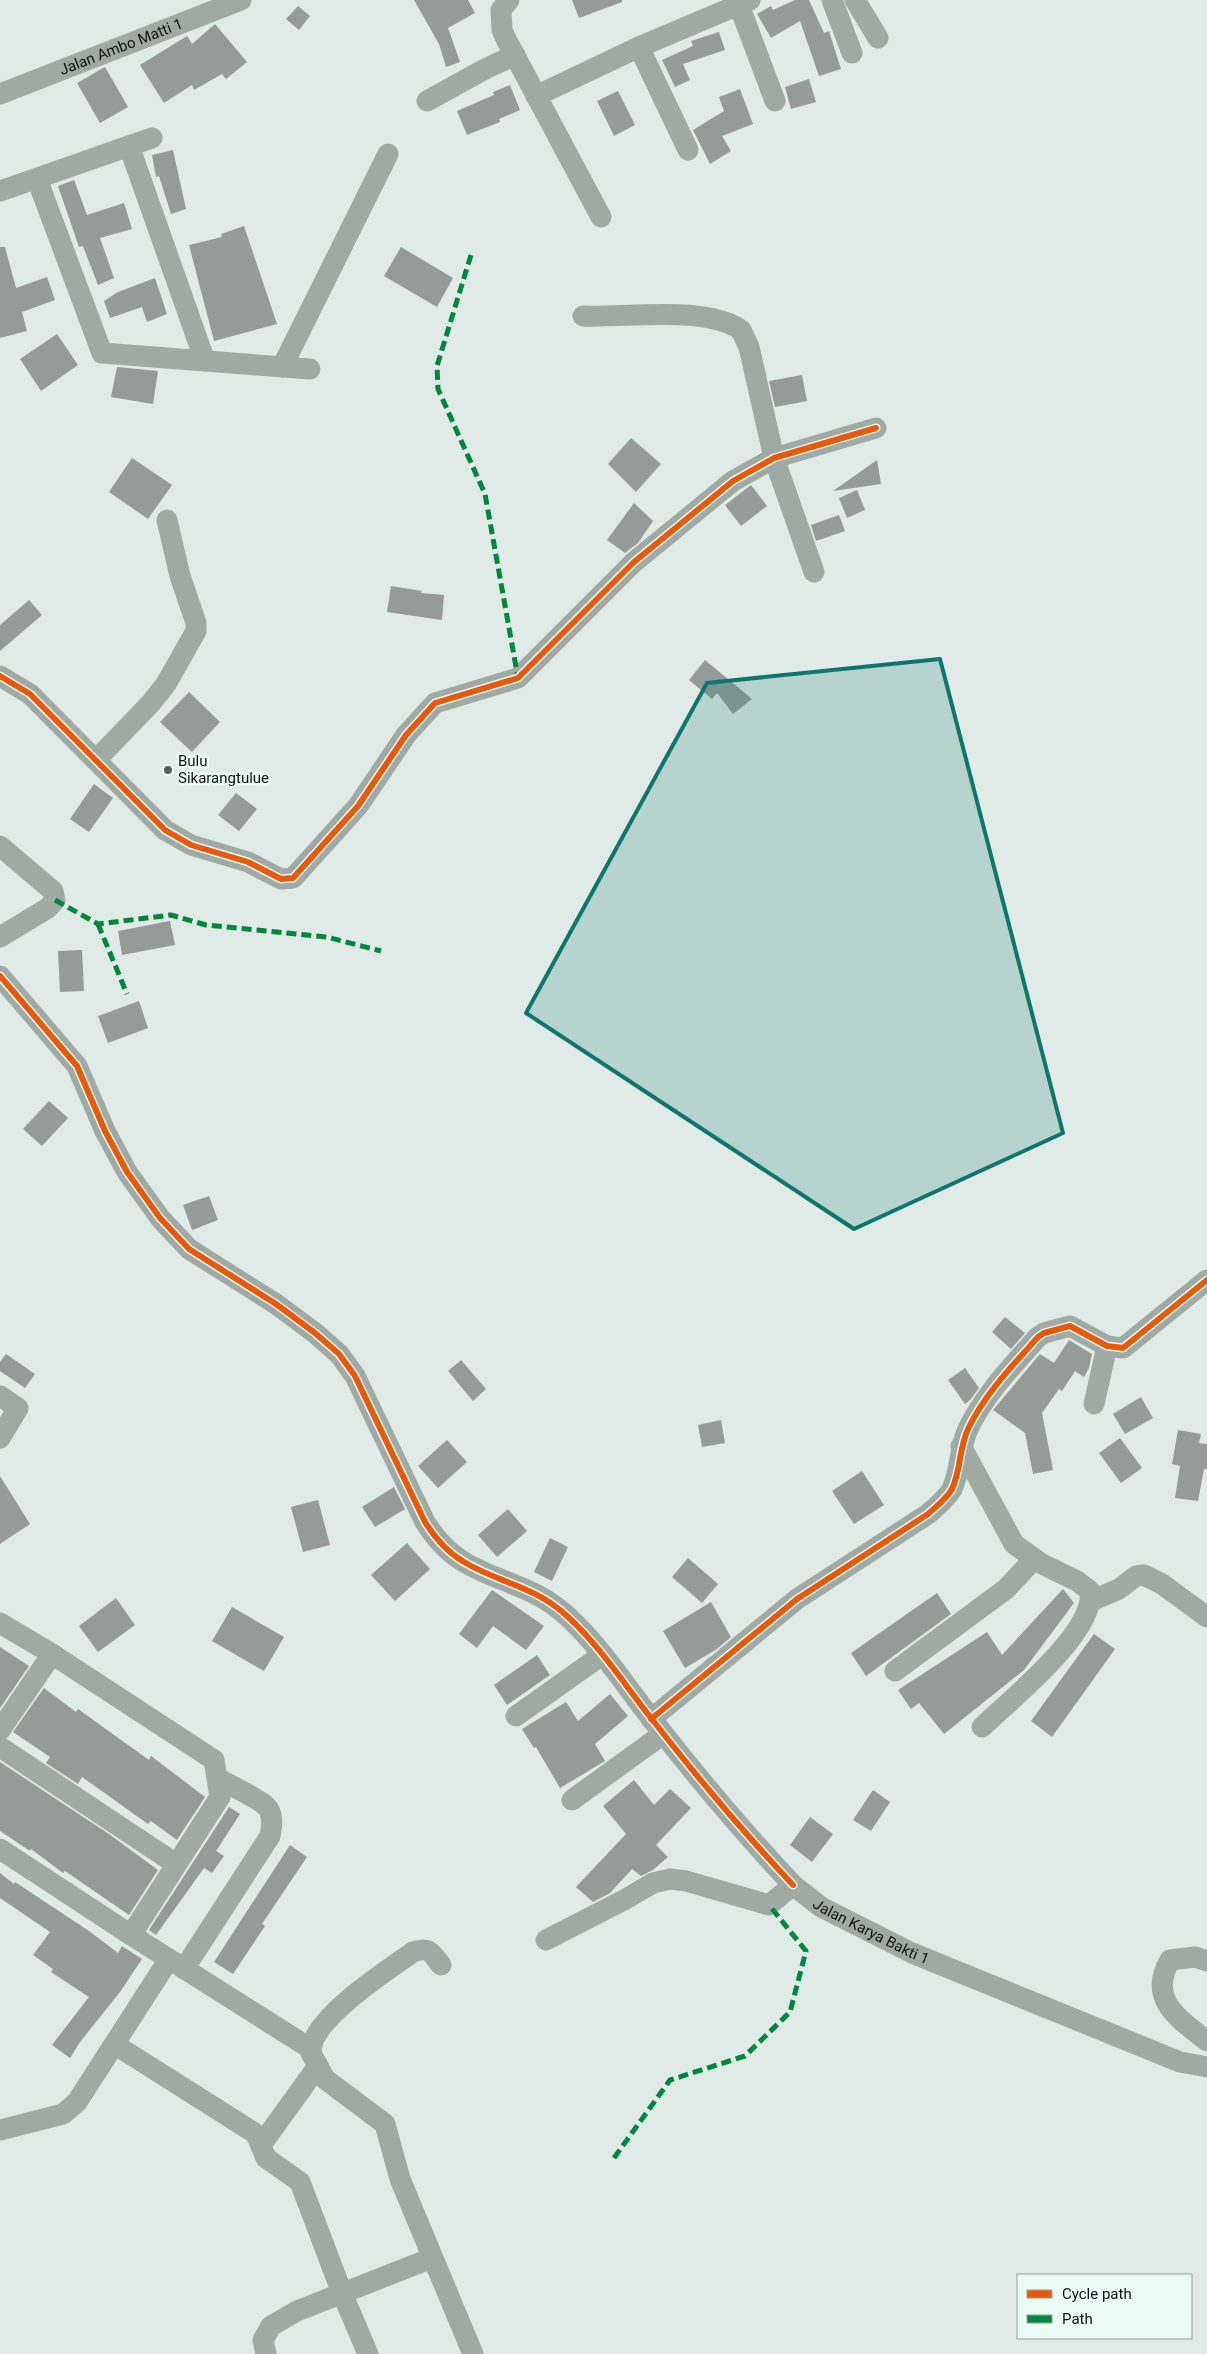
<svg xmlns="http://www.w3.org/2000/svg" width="1207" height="2354" viewBox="0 0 1207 2354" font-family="Roboto,sans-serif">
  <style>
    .building { fill: #949b98 }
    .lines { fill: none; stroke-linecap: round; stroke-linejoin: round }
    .minor { stroke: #9faaa5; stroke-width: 21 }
    .quiet { stroke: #00873e; stroke-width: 5; stroke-dasharray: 10 5; stroke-linecap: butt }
    .cycleway-casing { stroke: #e9fbf4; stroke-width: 9 }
    .cycleway { stroke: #e8590c; stroke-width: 6 }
    .marked { fill: #0f766e; fill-opacity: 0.2; stroke: #0f766e; stroke-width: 4; stroke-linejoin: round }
    .poi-dot { fill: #565e5b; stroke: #e9fbf4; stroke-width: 2 }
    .labels { text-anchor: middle; stroke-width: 5; stroke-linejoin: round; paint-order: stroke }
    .street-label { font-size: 15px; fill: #0c1210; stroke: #e9fbf4 }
    .poi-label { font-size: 15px; fill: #0c1210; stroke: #e9fbf4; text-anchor: start }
  </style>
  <rect width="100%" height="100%" fill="#e0eae6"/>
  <!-- building -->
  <g class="building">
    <polygon points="414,0 468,0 475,13 448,28 460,62 446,67 439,44"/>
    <polygon points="572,0 622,0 622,2 579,18"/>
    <polygon points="795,0 809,0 824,33 829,31 841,69 819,76 800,21 771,38 757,14 771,6 773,10"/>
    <polygon points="298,6 310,16 299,30 286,19"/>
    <polygon points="215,24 247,62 226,79 222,74 194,90 192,85 164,103 140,65 187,36 192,44"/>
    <polygon points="719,32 725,50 683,64 690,80 675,87 662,60 693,46 691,41"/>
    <polygon points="105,67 128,107 100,123 77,83"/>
    <polygon points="809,79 816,102 791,109 785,87"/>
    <polygon points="510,85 520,110 499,119 500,122 467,135 457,111 494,95 493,92"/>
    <polygon points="740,89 753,124 722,136 731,151 710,164 693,130 724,111 719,97"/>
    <polygon points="618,91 635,125 614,136 597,101"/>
    <polygon points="173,150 186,209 171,214 159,176 156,177 152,155"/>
    <polygon points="74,180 87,215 124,203 132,229 100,238 114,278 98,285 83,246 79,247 58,186"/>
    <polygon points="244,226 277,324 214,341 189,245 222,237 221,234"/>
    <polygon points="0,247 5,247 16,288 47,277 55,300 22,312 27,331 0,338"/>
    <polygon points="401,247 453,278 437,307 384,276"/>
    <polygon points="155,278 167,314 147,322 142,307 110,318 104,301 118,292"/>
    <polygon points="57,334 78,365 41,391 20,359"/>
    <polygon points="117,367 158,371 153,404 111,397"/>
    <polygon points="802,375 807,401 775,407 769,381"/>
    <polygon points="631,438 661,464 636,492 608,464"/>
    <polygon points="132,458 172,485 148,519 109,492"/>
    <polygon points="877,460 881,484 833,491"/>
    <polygon points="751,485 767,506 741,526 725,505"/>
    <polygon points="857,490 865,510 847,518 839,498"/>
    <polygon points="634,503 653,521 638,543 625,553 607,540"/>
    <polygon points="839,515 845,531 816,541 811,525"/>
    <polygon points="391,586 422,591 421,593 444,595 442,620 387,612"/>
    <polygon points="29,600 42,615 0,651 0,625"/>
    <polygon points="705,660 752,699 733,714 717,693 712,699 689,680"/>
    <polygon points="189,692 220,722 192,752 160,722"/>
    <polygon points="94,784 113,798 89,832 70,819"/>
    <polygon points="236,793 257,809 239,831 218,815"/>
    <polygon points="170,921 175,945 122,955 118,931"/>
    <polygon points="82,950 84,991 60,992 58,951"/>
    <polygon points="139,1001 148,1028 108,1043 98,1016"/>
    <polygon points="49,1101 68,1118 42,1146 23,1129"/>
    <polygon points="209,1196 218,1220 192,1230 183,1205"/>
    <polygon points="1005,1317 1025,1333 1011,1349 992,1332"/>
    <polygon points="1069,1340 1092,1354 1089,1368 1084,1377 1075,1371 1062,1391 1059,1389 1042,1413 1053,1470 1033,1474 1025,1433 993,1410 1040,1354 1054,1363"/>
    <polygon points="6,1354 35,1374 25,1388 0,1371 0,1362"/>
    <polygon points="461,1360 486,1389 473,1401 448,1371"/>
    <polygon points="965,1368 979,1388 970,1400 965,1404 948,1380"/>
    <polygon points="1141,1397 1153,1418 1125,1434 1113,1414"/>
    <polygon points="721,1420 725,1443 702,1447 698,1425"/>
    <polygon points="1178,1430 1201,1434 1199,1443 1207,1444 1207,1469 1204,1469 1198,1501 1175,1498 1180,1466 1172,1464"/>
    <polygon points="1120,1438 1142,1468 1121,1483 1099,1453"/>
    <polygon points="447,1440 467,1462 438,1488 418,1466"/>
    <polygon points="862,1471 884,1505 854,1524 832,1491"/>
    <polygon points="0,1476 30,1524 0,1544"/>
    <polygon points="394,1487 405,1509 375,1527 362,1507"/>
    <polygon points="318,1500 330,1545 303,1552 291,1507"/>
    <polygon points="508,1509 527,1531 497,1557 478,1535"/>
    <polygon points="550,1538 568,1547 552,1581 534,1572"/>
    <polygon points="407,1543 430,1569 395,1601 371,1575"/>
    <polygon points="688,1558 718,1584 702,1603 672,1577"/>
    <polygon points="1063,1589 1074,1603 1024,1670 944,1734 919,1703 911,1709 898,1690 987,1632 1002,1655"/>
    <polygon points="492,1590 544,1626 526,1650 493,1626 477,1648 459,1634"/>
    <polygon points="937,1593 951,1614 866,1676 851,1653"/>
    <polygon points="116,1598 135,1625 98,1652 79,1626"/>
    <polygon points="711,1602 731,1637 717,1649 685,1668 663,1631"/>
    <polygon points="232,1607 284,1637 264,1671 212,1641"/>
    <polygon points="1094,1634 1115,1649 1052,1737 1031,1721"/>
    <polygon points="0,1647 29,1666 0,1708"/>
    <polygon points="537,1655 550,1675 507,1705 494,1685"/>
    <polygon points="44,1688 76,1712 78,1709 149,1760 151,1756 205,1797 177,1840 151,1821 148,1824 82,1777 78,1784 46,1763 50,1757 13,1732"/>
    <polygon points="610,1694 628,1716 595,1744 605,1761 560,1788 536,1747 534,1748 522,1729 566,1702 578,1721"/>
    <polygon points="0,1762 109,1834 158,1870 129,1915 65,1871 63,1873 31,1849 30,1851 0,1831"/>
    <polygon points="634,1780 654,1805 670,1789 691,1808 656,1845 668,1857 653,1870 641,1876 632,1869 610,1893 593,1902 576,1887 626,1834 603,1806"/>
    <polygon points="873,1790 890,1802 871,1831 853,1820"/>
    <polygon points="229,1807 240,1814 216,1851 224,1856 212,1873 204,1868 156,1935 149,1930"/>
    <polygon points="810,1817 833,1834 812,1862 790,1845"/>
    <polygon points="290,1845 307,1857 262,1924 265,1926 233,1974 214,1962"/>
    <polygon points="0,1873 14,1884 15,1882 89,1931 118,1953 122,1946 142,1959 120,1992 80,2042 70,2058 52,2045 89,1997 51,1972 53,1969 33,1955 50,1932 0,1898"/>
  </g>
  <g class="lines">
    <!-- minor -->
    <g class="minor">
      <polyline points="509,0 501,10 502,30 506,39 601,217"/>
      <polyline points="832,0 852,53"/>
      <polyline points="855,0 878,38"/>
      <polyline points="739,5 775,101"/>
      <polyline points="639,47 688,150"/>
      <path id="s1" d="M 0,94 L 241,0"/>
      <polyline points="536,96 639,47 750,0"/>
      <polyline points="427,101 485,69 515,55"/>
      <polyline points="129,146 205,361"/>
      <polyline points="37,179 102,353 310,369"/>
      <polyline points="0,191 152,138"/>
      <path d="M 583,316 C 626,318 706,305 741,330 L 749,347 L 774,458 L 814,572"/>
      <polyline points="282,367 388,154"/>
      <polyline points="0,676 30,694 165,830 191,845 248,862 281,879 293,878 358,806 406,735 435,703 518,678 634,562 733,481 774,458 876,428"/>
      <polyline points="96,760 151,703 166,684 196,631 196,623 180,576 167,520"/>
      <polyline points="0,846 53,891 55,900 48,908 0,937"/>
      <path d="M 0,976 L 77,1066 L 105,1131 L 127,1172 L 160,1218 L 189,1249 L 276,1304 L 315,1333 L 339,1354 L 355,1376 L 425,1522 C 435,1538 447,1552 464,1562 C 499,1583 535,1586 567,1616 C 600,1646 624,1684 651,1718 C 696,1776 743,1832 793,1885"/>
      <polyline points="0,1396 18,1408 0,1438"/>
      <polyline points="1094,1404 1107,1346"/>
      <path d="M 961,1446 L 1014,1544 L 1042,1564 L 1077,1581 L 1090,1591 C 1096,1632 1010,1700 982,1727"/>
      <polyline points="1091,1601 1119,1589 1136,1576 1144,1575 1162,1584 1207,1617"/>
      <polyline points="0,1623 52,1654 214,1760 220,1797 131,1935 311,2049"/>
      <polyline points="895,1671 1006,1589 1034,1559"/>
      <polyline points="516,1716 602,1655"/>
      <path d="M 651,1719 L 797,1599 L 928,1514 C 936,1507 947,1498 952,1489 C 961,1470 959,1448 968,1429 C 984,1395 1013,1365 1038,1337 L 1044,1333 L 1070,1326 L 1107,1346 L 1123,1348 L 1207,1280"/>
      <polyline points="0,1730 52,1654"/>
      <polyline points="0,1747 176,1864"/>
      <polyline points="572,1800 663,1734"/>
      <polyline points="0,1849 131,1935"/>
      <path id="s2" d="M 546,1940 L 624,1900 L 653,1883 L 670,1879 L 686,1881 L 769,1905 L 793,1885 L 821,1907 L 912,1953 L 1180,2062 L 1207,2067"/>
      <path d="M 1207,1961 L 1195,1957 L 1170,1960 C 1147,1999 1179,2019 1207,2041"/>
      <path d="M 441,1965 C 431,1953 430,1946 413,1952 C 388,1970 309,2020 311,2053 L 325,2079 L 385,2124 L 400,2179 L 473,2354"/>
      <path d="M 184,1969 L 270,1836 C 272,1826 274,1814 266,1806 C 258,1798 229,1785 218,1778"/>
      <polyline points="114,2044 256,2134 266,2158 300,2182 342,2293 368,2354"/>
      <polyline points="0,2130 63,2114 77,2102 169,1959"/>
      <polyline points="261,2145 318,2066"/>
      <polyline points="266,2354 263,2340 271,2326 297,2311 432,2258"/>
    </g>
    <!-- quiet -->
    <g class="quiet">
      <polyline points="471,255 437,366 438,389 485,494 518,678"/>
      <polyline points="55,900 98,924 171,915 206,925 327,937 381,951"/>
      <polyline points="98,924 127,994"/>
      <polyline points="614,2158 670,2080 745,2056 790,2012 806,1951 769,1905"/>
    </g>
    <defs>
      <g id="cycleway">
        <polyline points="0,676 30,694 165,830 191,845 248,862 281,879 293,878 358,806 406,735 435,703 518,678 634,562 733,481 774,458 876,428"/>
        <path d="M 0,976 L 77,1066 L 105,1131 L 127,1172 L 160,1218 L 189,1249 L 276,1304 L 315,1333 L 339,1354 L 355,1376 L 425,1522 C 435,1538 447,1552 464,1562 C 499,1583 535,1586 567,1616 C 600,1646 624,1684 651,1718 C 696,1776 743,1832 793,1885"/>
        <path d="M 651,1719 L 797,1599 L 928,1514 C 936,1507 947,1498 952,1489 C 961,1470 959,1448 968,1429 C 984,1395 1013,1365 1038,1337 L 1044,1333 L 1070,1326 L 1107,1346 L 1123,1348 L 1207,1280"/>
      </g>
    </defs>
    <!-- cycleway casing -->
    <use href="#cycleway" class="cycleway-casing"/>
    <!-- cycleway -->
    <use href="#cycleway" class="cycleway"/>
  </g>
  <!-- marked area -->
  <path class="marked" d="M 940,659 L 1063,1133 L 854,1229 L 526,1013 L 707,683 Z"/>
  <!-- markers -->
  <circle class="poi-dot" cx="168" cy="770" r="5"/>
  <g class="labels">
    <!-- street labels -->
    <g class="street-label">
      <text dy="5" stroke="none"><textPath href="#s1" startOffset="130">Jalan Ambo Matti 1</textPath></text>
      <text dy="5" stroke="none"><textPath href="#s2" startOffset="364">Jalan Karya Bakti 1</textPath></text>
    </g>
    <!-- poi labels -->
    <g class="poi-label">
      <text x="178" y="766">Bulu<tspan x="178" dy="17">Sikarangtulue</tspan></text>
    </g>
  </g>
  <!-- legend -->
  <rect x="1017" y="2274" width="175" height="65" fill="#e9fbf4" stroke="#919e99"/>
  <rect x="1027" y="2290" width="25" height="8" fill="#e8590c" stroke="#919e99"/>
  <text x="1062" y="2299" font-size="15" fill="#0c1210">Cycle path</text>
  <rect x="1027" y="2315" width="25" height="8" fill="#00873e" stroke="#919e99"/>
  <text x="1062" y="2324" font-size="15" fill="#0c1210">Path</text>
</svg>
